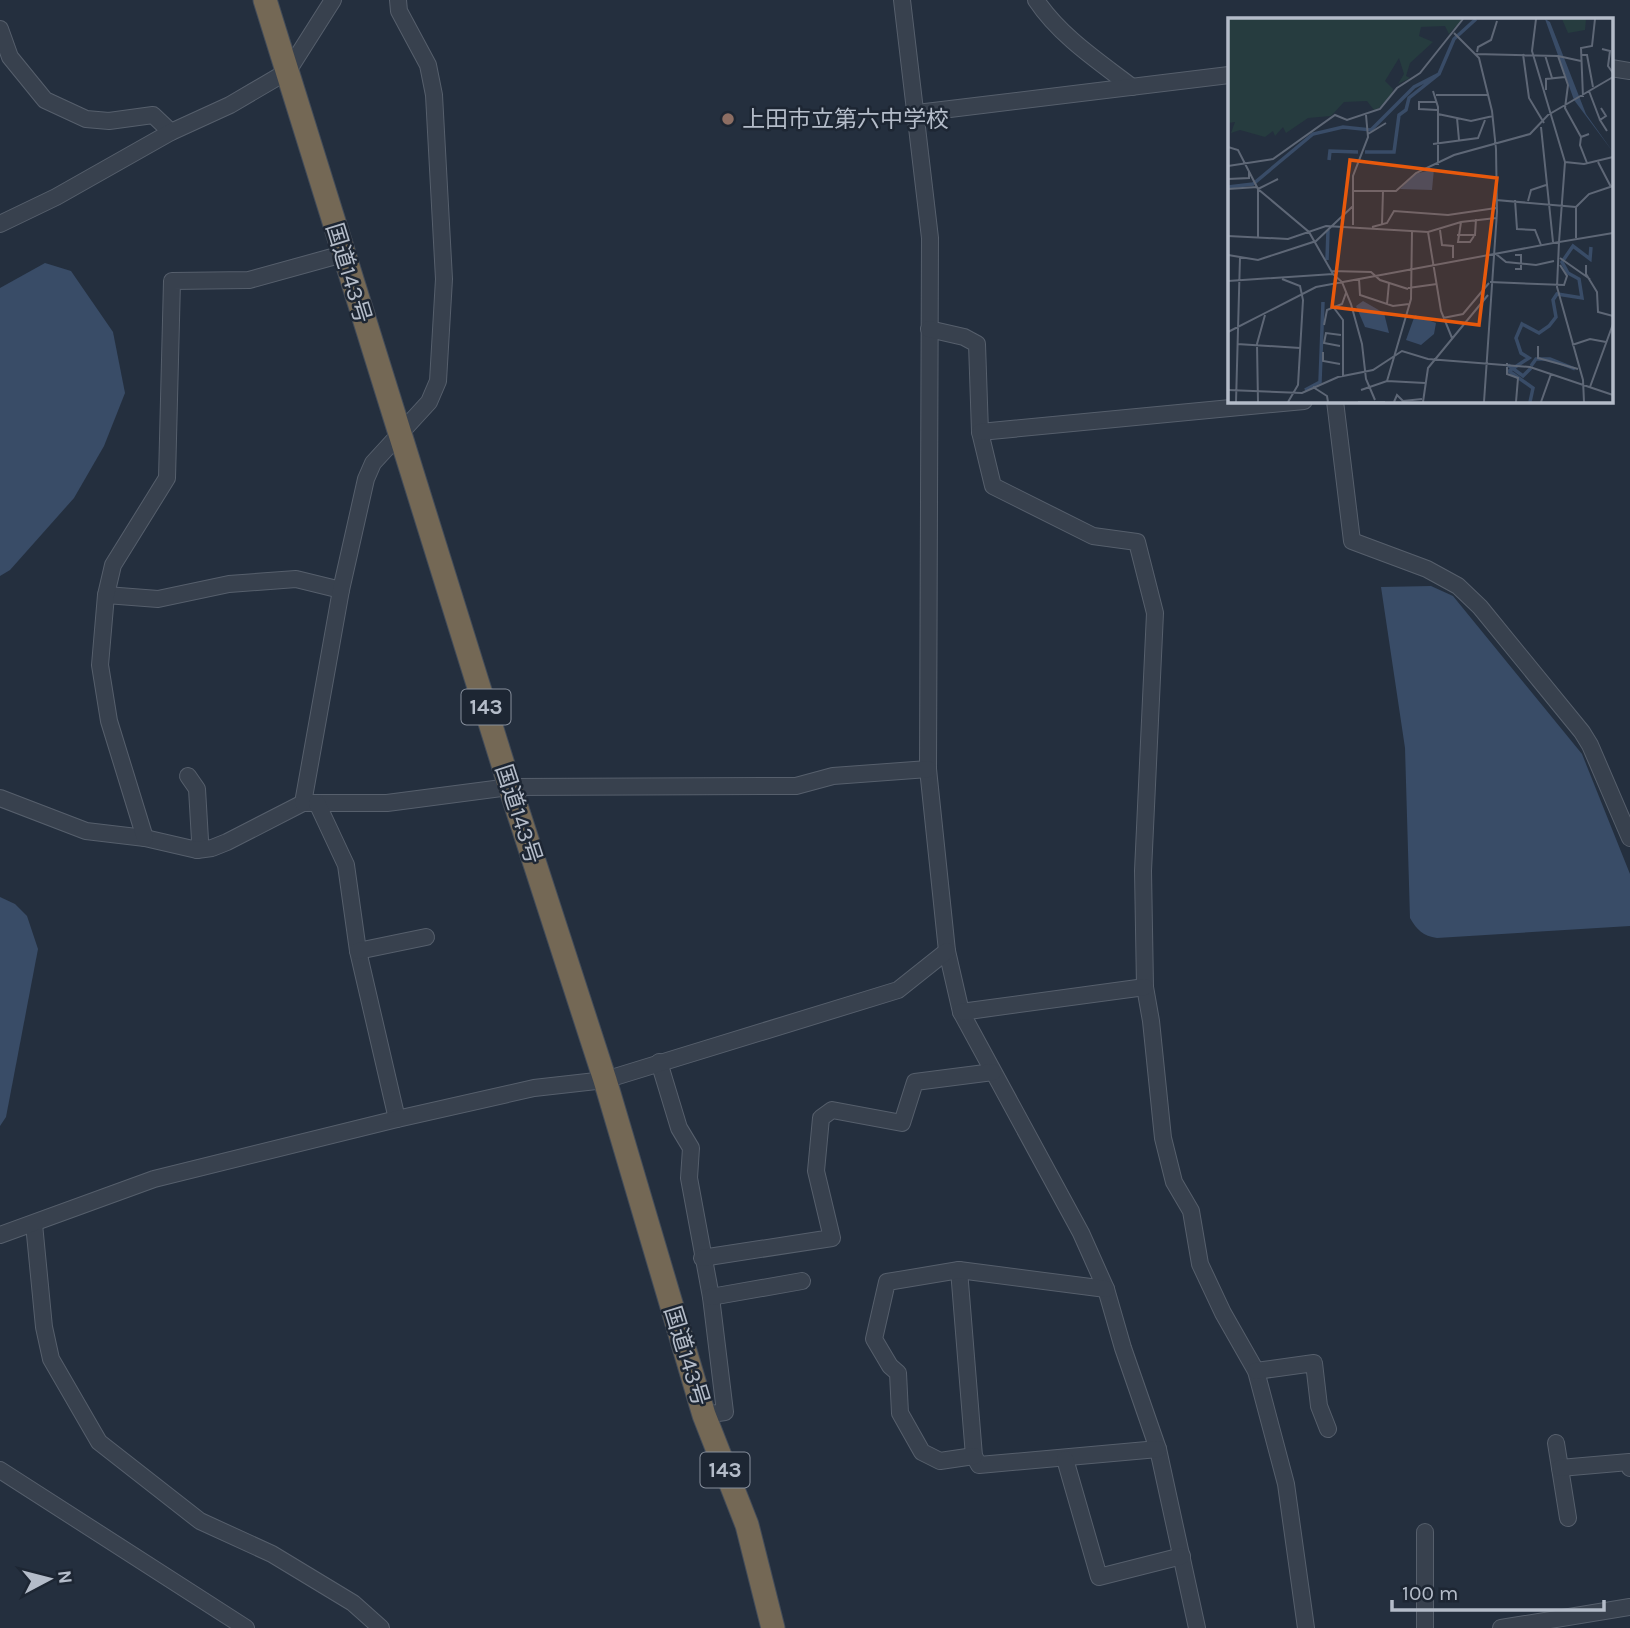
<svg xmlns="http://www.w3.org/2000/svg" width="1630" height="1628" viewBox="0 0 1630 1628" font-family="Karla,'Noto Sans JP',sans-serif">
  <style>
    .water { fill: #394c67 }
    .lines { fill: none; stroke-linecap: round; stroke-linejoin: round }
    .minor-casing { stroke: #565f6c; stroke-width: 18 }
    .highway-casing { stroke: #434c59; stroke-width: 25 }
    .minor { stroke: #38414e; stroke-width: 16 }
    .highway { stroke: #746855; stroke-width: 23 }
    .education-dot { fill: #8d6e63; stroke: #1d2633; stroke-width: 2.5 }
    .labels { text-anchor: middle; stroke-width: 5; stroke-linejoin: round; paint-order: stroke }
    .shield { fill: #1d2633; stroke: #878f9c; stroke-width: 2 }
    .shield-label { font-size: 21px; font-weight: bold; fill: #b4bcc9 }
    .poi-label { font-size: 23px; fill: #b4bcc9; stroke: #1d2633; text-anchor: start }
    .street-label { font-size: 23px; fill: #b4bcc9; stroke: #1d2633 }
    .inset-river { fill: none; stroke: #394c67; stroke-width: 3.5 }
    .inset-road { fill: none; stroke: #5e6776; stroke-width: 2 }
    .view { fill: #e8590c; fill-opacity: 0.15; stroke: #e8590c; stroke-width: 3.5 }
    .inset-edge { fill: none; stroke: #b4bcc9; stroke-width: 3.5 }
  </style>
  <rect width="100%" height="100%" fill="#242f3e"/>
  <!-- water -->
  <g class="water">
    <polygon points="45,263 71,271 113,332 125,393 104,446 74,498 10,570 0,576 0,288"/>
    <path d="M 1431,586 L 1453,596 L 1582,754 L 1630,874 L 1630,926 L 1437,938 C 1423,936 1417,930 1410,918 L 1405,748 L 1381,587 Z"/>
    <polygon points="0,897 15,904 27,916 38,949 6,1117 0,1126"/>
  </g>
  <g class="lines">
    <defs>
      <g id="minor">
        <polyline points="902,0 930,238 928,769 947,951 961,1012 1081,1233 1106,1289 1123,1348 1158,1449 1197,1628"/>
        <path d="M 1036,0 C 1060,36 1098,61 1132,87"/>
        <polyline points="0,29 10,57 45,100 86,119 109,121 153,115 171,132"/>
        <polyline points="1611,68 1630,71"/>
        <polyline points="917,113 1229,75"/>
        <polyline points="0,224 56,197 171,132 230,105 288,71 333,0"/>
        <polyline points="929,329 964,337 977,344 980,432 993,486 1093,536 1137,542 1155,613 1143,871 1145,987 1151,1021 1163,1138 1174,1182 1191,1211 1200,1264 1223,1313 1256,1371 1286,1484 1306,1628"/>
        <polyline points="1335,401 1352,541 1427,569 1458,586 1480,607 1582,732 1590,745 1630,838"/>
        <polyline points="980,432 1304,401"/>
        <polyline points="106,595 158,599 229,584 296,579 341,590"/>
        <polyline points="188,776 197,789 200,840 197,850"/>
        <polyline points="0,798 86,831 145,838 197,850 212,848 227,842 303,803 387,803 510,787 796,786 833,776 928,769"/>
        <polyline points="303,803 341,590 366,479 373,463 429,402 438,381 444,279 434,95 428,65 399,11 398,0"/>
        <polyline points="317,803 346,865 358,951 397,1119"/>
        <polyline points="145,838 109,721 100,665 106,595 113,565 167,478 172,281 249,280 343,254"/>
        <polyline points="358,951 426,937"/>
        <polyline points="961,1012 1145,987"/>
        <polyline points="659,1062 679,1128 691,1148 689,1178 711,1297 725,1412 704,1415"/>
        <polyline points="34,1224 44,1327 51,1359 99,1442 200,1521 272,1554 353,1603 381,1628"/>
        <polyline points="0,1235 154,1179 397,1119 534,1088 605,1080 898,990 947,951"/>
        <polyline points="702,1258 832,1238 816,1171 821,1118 832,1110 902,1123 915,1082 993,1072"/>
        <polyline points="959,1270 974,1456 979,1465 1158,1449"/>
        <polyline points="711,1297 802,1281"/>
        <polyline points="1256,1371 1314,1363 1319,1406 1328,1429"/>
        <polyline points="1556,1443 1568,1518"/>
        <polyline points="974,1456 940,1461 922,1452 900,1413 898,1373 890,1366 874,1339 887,1282 959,1270 1106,1289"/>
        <polyline points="1065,1459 1099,1577 1182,1556"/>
        <polyline points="1560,1468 1629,1462 1630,1468"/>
        <polyline points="0,1470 246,1628"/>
        <polyline points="1425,1628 1425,1532"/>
        <polyline points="1501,1628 1630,1607"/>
      </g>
      <polyline id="highway" points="265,0 510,787 605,1080 704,1415 747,1525 773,1628"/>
    </defs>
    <!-- minor casing -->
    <use href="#minor" class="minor-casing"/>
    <!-- highway casing -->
    <use href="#highway" class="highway-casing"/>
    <!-- minor -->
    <use href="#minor" class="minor"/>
    <!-- highway -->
    <use href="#highway" class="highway"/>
  </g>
  <!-- markers -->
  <circle class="education-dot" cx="728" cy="119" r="7"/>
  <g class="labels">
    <!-- shield labels -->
    <g class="shield">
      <rect x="461.5" y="689.5" width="49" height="35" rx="5"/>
      <rect x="700.5" y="1452.5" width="49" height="35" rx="5"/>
    </g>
    <g class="shield-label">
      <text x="486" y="714">143</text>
      <text x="725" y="1477">143</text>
    </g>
    <!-- poi labels -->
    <g class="poi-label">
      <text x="742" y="127">上田市立第六中学校</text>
    </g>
    <!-- street labels -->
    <g class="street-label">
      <text transform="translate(349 273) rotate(73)" y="8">国道143号</text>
      <text transform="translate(519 814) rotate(72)" y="8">国道143号</text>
      <text transform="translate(687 1356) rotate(73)" y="8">国道143号</text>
    </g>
  </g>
  <!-- overview -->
  <g transform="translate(1228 18)">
    <rect width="385" height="385" fill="#242f3e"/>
    <path d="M 0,1 L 235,1 L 221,16 L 217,8 L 193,9 L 191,18 L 205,24 L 182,45 L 178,58 L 182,60 L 170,66 L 176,56 L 171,40 L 157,63 L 165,71 L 164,76 L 150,91 L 146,92 L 139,83 L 116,84 L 103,98 L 80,100 L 58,115 L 55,109 L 47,118 L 45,113 L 37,119 L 12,112 L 3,115 L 7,104 L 0,105 ZM 334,1 L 358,1 L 357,12 L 340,15 Z" fill="#263c3f"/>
    <path d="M 317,1 L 322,4 L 358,96 L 385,134 L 346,82 ZM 206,151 L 204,172 L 172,171 L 187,156 ZM 135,283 L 156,295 L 161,315 L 137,309 L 128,288 ZM 187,297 L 208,305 L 206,316 L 193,327 L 178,322 Z" fill="#394c67"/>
    <path class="inset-river" d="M 137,134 L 166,134 L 171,97 L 178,92 L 181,80 L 211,56M 101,142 L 102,133 L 130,134M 0,169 L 25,166 L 85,116 L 115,109 L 143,112 L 186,69 L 211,56 L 226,21 L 248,1M 99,242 L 100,212M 280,347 L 295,358 L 303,350M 303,348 L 308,341 L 322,341 L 347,351M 77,372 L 92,364 L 95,284M 302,384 L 305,370 L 281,353 L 301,340 L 293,335 L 288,320 L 294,306 L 311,315 L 321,308 L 328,299 L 325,282 L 329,276 L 354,280 L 351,261 L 340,255 L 334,244 L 345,228 L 362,241 L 363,229"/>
    <path class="inset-road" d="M 226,15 L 251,40 L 264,93 L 268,131 L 269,194 L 256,384M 374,31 L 382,33 L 380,48 L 385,55M 249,34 L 250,29 L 263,22 L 269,3M 247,36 L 330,38 L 353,43M 295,36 L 301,80 L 316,105M 317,37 L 324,60M 353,37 L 359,37 L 365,69M 330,38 L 340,67 L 337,90 L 353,119M 318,72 L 318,61 L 337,59M 205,73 L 210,89 L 210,147M 361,73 L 372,102M 208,77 L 261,77M 355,79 L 353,30 L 364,28 L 367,1M 209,84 L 191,84 L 191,91 L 209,92M 373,90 L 378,98 L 372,102 L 379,113M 210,96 L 243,103 L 265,98M 229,100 L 231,122M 313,109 L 325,224M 140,116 L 158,105M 205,126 L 250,120 L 257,102M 0,129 L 10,132 L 30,171 L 81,214 L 105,256M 337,144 L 356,146 L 385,139M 370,144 L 383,169M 359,145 L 352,127 L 353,119 L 361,116M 0,148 L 45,141 L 107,97 L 119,102 L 152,91 L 169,70 L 192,55 L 235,1M 0,161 L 21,160 L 21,154M 0,171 L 29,169M 30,171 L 30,221M 30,171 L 50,161M 125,173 L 168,173 L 188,155 L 226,137 L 302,116 L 320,97 L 385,59M 268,182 L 348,189M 287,182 L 289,211 L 307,212 L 313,227M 300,183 L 303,172 L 318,167M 233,204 L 230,224 L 242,224 L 246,218M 154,206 L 155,173M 125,207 L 125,158 L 140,119 L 138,97M 144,209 L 159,205 L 166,193 L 220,197 L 268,190M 212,212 L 214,227 L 225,228 L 225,240M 200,214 L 213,293 L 224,320M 229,217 L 247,217 L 248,201M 0,218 L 60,221 L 98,208 L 200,214 L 233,204 L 268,200M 348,220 L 348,189 L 361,176 L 385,168M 268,236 L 278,244 L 308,247 L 326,243M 0,237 L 30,242 L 88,223 L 125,188M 332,240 L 362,261M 358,247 L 358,256 L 369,274 L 370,294 L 385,298M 287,251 L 293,251 L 293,237 L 287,237M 103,253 L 143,254 L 152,262 L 180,271M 54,261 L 72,268 L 75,282 L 70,367 L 60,384M 131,261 L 132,277 L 165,288 L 181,286M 0,263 L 105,256 L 114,264 L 123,286 L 134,326 L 138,361 L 147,382M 262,264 L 336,267 L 339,258 L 332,247M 180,270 L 209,266M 159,286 L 161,265M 106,290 L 115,302 L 115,358M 215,300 L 235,296 L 261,265M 96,307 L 99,292 L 114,286 L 118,275M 0,314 L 88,269 L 331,224 L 337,144 L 304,33 L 308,1M 9,326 L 72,330M 344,327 L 362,321 L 378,324M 112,328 L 96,325 L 98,315 L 113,317M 310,328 L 310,340 L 350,351M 95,334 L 95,343 L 112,346M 279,345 L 279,356 L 290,360 L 288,384M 159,363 L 183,281 L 184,214M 85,369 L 99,378 L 100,384M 362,369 L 385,306M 0,372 L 74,375 L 110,359 L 145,352 L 174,333 L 200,341 L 302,349 L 385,377M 133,372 L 159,363 L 197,365M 8,384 L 12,239M 30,384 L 29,326 L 37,297M 130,384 L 157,384M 166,384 L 169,377 L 175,383 L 194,381M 195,384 L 200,350 L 260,277M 313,384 L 323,356M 356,384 L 355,362 L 329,269 L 331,224 L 385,215"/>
    <path class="view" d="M 122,142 L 269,160 L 251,307 L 104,289 Z"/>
    <rect width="385" height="385" class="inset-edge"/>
  </g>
  <!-- north arrow -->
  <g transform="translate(49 1579) rotate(83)" stroke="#1d2633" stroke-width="5" paint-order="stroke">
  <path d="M0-5L12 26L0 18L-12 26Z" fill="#b4bcc9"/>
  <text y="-10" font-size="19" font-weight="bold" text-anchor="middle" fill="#b4bcc9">N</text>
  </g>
  <!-- scale -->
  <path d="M1392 1600v10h212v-10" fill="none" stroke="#b4bcc9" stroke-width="3.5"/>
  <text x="1402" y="1600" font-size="21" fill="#b4bcc9" stroke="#1d2633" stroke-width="5" paint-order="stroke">100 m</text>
</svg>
